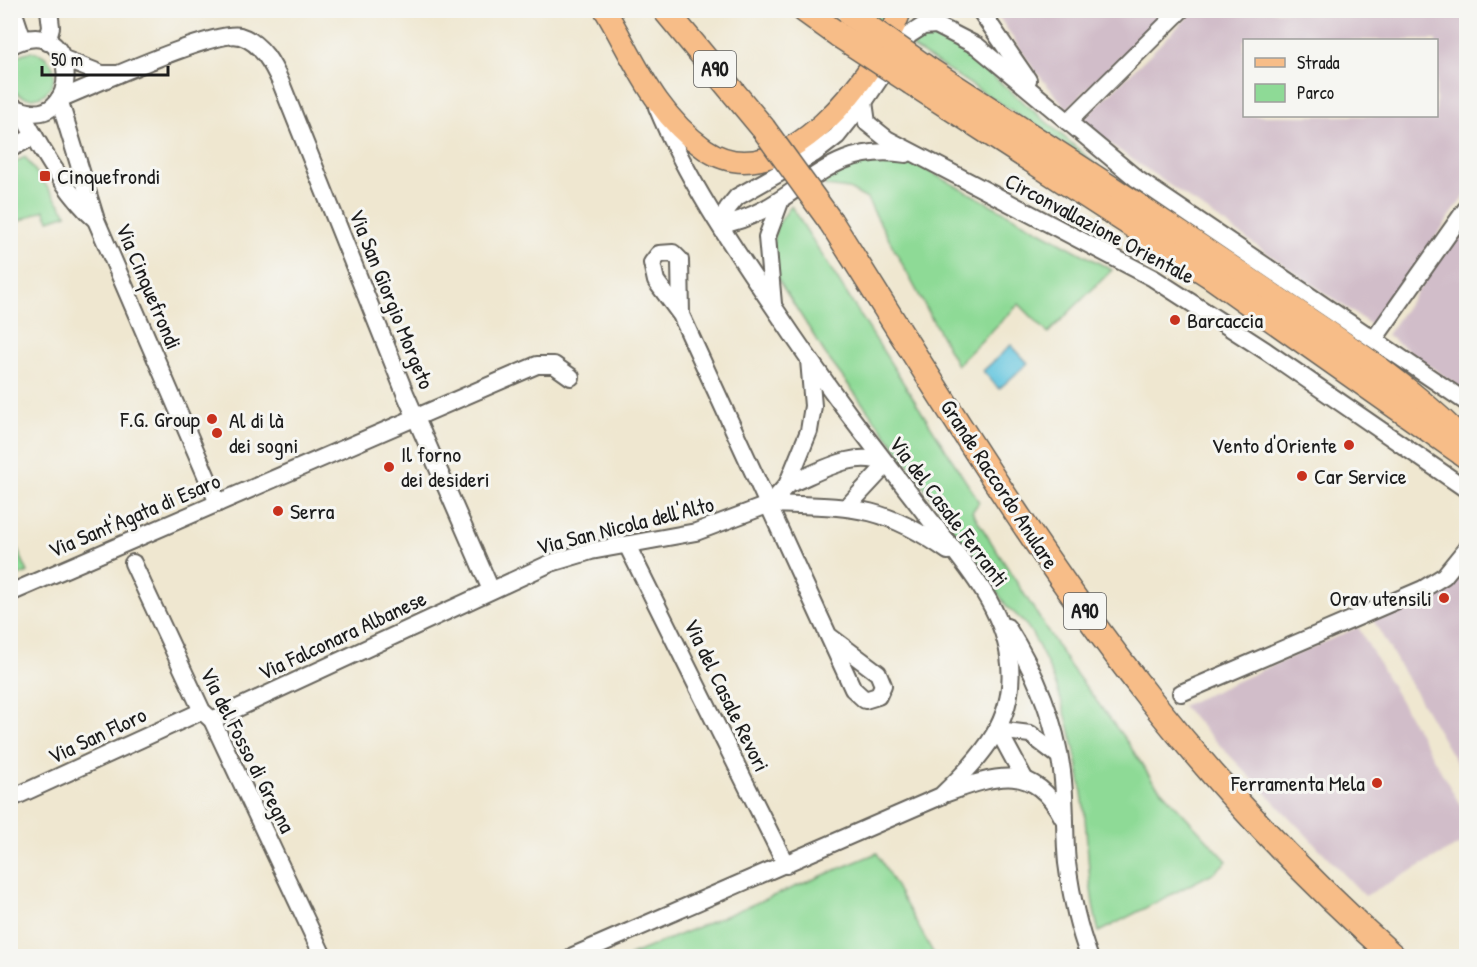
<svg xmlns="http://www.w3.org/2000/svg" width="1477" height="967" viewBox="0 0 1477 967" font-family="'Patrick Hand',sans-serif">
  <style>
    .industrial { fill: #d1bdc9; fill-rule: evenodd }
    .green { fill: #8eda96; stroke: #557b59; stroke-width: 1.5 }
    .water { fill: #61c4de; stroke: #3e707d; stroke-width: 1.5 }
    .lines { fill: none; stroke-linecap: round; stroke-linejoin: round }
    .minor-casing { stroke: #66635b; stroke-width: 20 }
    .major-casing { stroke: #66635b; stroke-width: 24 }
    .highway-casing { stroke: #66635b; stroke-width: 27 }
    .minor { stroke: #fff; stroke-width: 16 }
    .major { stroke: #f7bd88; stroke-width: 21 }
    .highway { stroke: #f7bd88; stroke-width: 24 }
    .highway-bridge-casing { stroke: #66635b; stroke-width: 27; stroke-linecap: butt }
    .highway-bridge { stroke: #f7bd88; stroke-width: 24 }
    .poi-dot { fill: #c8321e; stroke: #f6f6f2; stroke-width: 2 }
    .labels { text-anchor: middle; stroke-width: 6; stroke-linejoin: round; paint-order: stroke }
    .shield { fill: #f6f6f2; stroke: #5d5d5c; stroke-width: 1.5 }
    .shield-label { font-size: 21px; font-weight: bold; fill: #1c1c1c }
    .poi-label { font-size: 22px; fill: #1c1c1c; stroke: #f6f6f2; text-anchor: start }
    .street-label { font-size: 22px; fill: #1c1c1c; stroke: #f6f6f2 }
  </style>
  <rect width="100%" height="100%" fill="#f6f6f2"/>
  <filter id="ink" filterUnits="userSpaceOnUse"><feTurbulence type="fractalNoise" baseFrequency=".0167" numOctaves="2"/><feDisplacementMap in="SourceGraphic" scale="12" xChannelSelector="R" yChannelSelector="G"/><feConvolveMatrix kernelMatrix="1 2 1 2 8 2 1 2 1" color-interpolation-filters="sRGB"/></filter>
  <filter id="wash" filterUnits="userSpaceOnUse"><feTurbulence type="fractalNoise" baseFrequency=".008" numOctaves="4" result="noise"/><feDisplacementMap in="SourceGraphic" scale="24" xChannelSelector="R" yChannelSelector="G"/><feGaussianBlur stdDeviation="1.35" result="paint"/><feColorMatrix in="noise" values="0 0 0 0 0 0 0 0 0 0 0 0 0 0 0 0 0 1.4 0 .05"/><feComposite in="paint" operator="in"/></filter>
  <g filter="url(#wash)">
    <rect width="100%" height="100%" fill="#efe7d0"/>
    <!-- industrial -->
    <g class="industrial">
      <polygon points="995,11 1166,11 1067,109 1033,68"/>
      <path d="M 1194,11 L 1466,11 L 1466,193 L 1374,327 L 1080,123 ZM 1244,40 L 1436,40 L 1436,116 L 1244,116 Z"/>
      <polygon points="1466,221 1466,392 1387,335"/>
      <polygon points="1466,559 1466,779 1373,620 1434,592"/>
      <polygon points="1358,627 1466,815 1466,841 1365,896 1182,706"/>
    </g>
    <!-- green -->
    <g class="green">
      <polygon points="858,11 896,11 888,29"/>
      <polygon points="938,34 948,38 1098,166 912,47 923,37"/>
      <circle cx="31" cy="75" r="23"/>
      <polygon points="25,157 67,214 49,220 44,210 11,225 11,164"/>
      <polygon points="864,161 893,161 921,167 1112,270 1048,333 1019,304 957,365 867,199 849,189 826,186 823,181 847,165"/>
      <path d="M 791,206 L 979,502 L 972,512 L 1070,666 L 1128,743 L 1152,780 L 1227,861 L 1215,872 L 1099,932 C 1087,888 1089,845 1083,800 C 1077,752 1065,703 1045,659 C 1032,634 1031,626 1008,608 L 907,462 L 828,358 L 777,278 L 772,253 L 776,227 Z"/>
      <polygon points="11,535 28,572 11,579 10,579"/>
      <polygon points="877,853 935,956 628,956"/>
    </g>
    <!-- water -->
    <polygon class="water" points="1011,345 1028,363 999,389 983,371"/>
  </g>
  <g filter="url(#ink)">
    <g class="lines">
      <defs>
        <g id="minor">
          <polyline points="13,10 23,40"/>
          <polyline points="980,10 1028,80"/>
          <polyline points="47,42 51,27 49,10"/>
          <path d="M 10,46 C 83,5 84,141 14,107"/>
          <polyline points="64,59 102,74 118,74"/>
          <path d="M 59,99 C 90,87 215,29 240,36 C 262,43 273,65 281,83 L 405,393 L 491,590"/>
          <polyline points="59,99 96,220"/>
          <polyline points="864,102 867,123 887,139 1153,278 1266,351 1466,489"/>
          <path d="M 20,110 C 38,144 68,196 96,220 L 218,503"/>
          <polyline points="1068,122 1181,10"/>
          <polyline points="10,149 34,136"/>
          <polyline points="720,225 728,208 737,197 815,153 837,136 864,102 909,35 923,26 936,25 977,46 1137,179 1466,402"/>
          <path d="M 720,225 C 798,211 820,140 906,154"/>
          <polyline points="773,304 767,237 780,202"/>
          <polyline points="681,315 680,260 673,253 659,254 652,263 656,281 681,315 853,689 865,700 878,696 883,685 878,673 829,636"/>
          <polyline points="1375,338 1466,209"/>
          <path d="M 787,485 C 818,473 854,448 887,464"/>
          <path d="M 770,504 C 849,507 880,503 948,551"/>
          <polyline points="847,507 887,464"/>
          <polyline points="627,545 786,865"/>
          <polyline points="133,563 202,711 212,720 323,956"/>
          <polyline points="10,593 537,365 554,365 571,377"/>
          <path d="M 1007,627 C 1035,671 1055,719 1062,771 C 1066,802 1064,832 1067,863 C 1071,894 1078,927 1089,956"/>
          <polyline points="1181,693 1423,589 1444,576 1466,549"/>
          <polyline points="212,720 551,563 591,551 696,532 770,504 787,485 809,431 813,406 809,360"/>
          <polyline points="998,730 1030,734 1059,756"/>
          <polyline points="998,730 1024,778"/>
          <path d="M 947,793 C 997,775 1034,762 1063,818"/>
          <polyline points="10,799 202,711"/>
          <path d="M 573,956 L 941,796 C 982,756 1019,719 1009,656 C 1001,604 962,561 931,521 C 903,485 875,449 848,413 C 822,378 797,342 773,306 C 730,243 686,178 657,107"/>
        </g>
        <path id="major" d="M 605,10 C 635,61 655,114 705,149 C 782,202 878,73 901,10"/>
        <g id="highway">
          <polyline points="665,10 763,128"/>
          <polyline points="804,10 840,36"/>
          <path d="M 928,69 C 1040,142 1152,214 1263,289 C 1330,335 1399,377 1456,434"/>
          <polyline points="912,83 1212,277 1466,456"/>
          <path d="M 831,222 C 933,383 1032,549 1150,699 C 1224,792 1305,877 1393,956"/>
        </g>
      </defs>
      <!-- minor casing -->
      <use href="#minor" class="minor-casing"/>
      <!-- major casing -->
      <use href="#major" class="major-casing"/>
      <!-- highway casing -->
      <use href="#highway" class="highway-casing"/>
      <!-- minor -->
      <use href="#minor" class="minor"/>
      <!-- major -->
      <use href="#major" class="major"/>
      <!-- highway -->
      <use href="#highway" class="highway"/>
      <defs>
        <g id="highway-bridge">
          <polyline points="851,15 928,69"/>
          <polyline points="840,36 912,83"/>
          <polyline points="763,128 831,222"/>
        </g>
      </defs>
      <!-- highway-bridge casing -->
      <use href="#highway-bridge" class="highway-bridge-casing"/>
      <!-- highway-bridge -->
      <use href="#highway-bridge" class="highway-bridge"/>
    </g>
  </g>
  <!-- markers -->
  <g class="poi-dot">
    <rect x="39" y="170" width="12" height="12" rx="3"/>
    <circle cx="1175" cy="320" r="6"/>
    <circle cx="212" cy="419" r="6"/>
    <circle cx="217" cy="433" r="6"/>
    <circle cx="1349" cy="445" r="6"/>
    <circle cx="389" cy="467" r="6"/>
    <circle cx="1302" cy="476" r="6"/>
    <circle cx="278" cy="511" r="6"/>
    <circle cx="1444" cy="598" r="6"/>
    <circle cx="1377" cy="783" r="6"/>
  </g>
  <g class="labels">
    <!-- shield labels -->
    <g class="shield">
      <rect x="694" y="51" width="42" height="36" rx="4.5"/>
      <rect x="1064" y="593" width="42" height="36" rx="4.5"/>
    </g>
    <g class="shield-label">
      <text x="715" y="76">A90</text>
      <text x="1085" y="618">A90</text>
    </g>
    <!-- poi labels -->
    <g class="poi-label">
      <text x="57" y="184">Cinquefrondi</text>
      <text x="1187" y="328">Barcaccia</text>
      <text x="200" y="427" text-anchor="end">F.G. Group</text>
      <text x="229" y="428">Al di là<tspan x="229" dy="25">dei sogni</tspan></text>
      <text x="1337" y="453" text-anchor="end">Vento d'Oriente</text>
      <text x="401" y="462">Il forno<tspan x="401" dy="25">dei desideri</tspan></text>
      <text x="1314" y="484">Car Service</text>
      <text x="290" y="519">Serra</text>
      <text x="1432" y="606" text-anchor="end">Orav utensili</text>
      <text x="1365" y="791" text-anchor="end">Ferramenta Mela</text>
    </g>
    <!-- street labels -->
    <g class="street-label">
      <text transform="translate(1100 228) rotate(28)" y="8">Circonvallazione Orientale</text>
      <text transform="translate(149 286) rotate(67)" y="8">Via Cinquefrondi</text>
      <text transform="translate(392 299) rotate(68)" y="8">Via San Giorgio Morgeto</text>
      <text transform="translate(1000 484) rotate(57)" y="8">Grande Raccordo Anulare</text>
      <text transform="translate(949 511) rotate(53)" y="8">Via del Casale Ferranti</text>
      <text transform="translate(134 515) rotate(-23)" y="8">Via Sant'Agata di Esaro</text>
      <text transform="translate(625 525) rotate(-14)" y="8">Via San Nicola dell'Alto</text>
      <text transform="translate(342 635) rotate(-25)" y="8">Via Falconara Albanese</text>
      <text transform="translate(727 695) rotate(64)" y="8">Via del Casale Revori</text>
      <text transform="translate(97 735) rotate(-25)" y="8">Via San Floro</text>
      <text transform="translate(248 750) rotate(63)" y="8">Via del Fosso di Gregna</text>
    </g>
  </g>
  <!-- margin -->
  <rect width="1477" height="967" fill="none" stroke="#f6f6f2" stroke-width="36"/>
  <!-- legend -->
  <rect x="1243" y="39" width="195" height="78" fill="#f6f6f2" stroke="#9f9f9c" stroke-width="1.5"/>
  <rect x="1255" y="58" width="30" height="9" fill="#f7bd88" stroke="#9f9f9c" stroke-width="1.5"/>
  <text x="1297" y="69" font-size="18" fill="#1c1c1c">Strada</text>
  <rect x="1255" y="84" width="30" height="18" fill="#8eda96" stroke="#9f9f9c" stroke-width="1.5"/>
  <text x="1297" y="99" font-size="18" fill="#1c1c1c">Parco</text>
  <!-- scale -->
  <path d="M42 66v9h126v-9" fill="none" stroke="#1c1c1c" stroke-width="3"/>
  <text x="51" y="66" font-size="18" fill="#1c1c1c" stroke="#f6f6f2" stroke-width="4.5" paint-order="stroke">50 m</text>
</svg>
